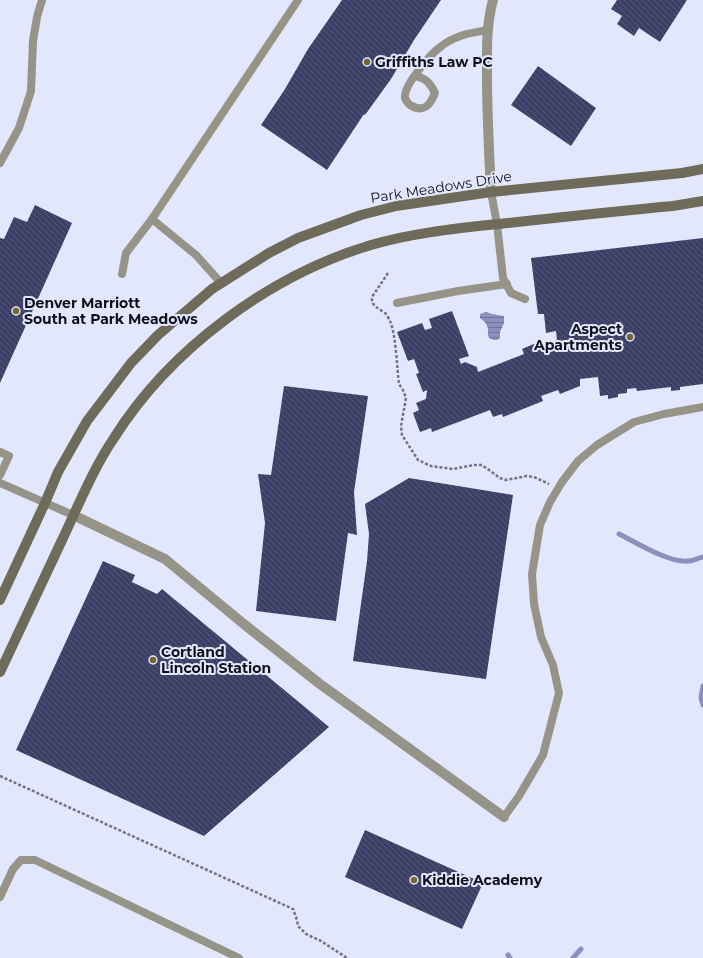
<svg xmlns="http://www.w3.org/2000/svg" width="703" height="958" viewBox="0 0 703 958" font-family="Montserrat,sans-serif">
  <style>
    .water { fill: url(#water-rules) }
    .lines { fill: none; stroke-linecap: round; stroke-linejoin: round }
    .stream { stroke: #8b90bd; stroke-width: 5 }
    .building { fill: url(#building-back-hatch) }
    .path { stroke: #707382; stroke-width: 2.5; stroke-dasharray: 3 2; stroke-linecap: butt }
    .lane { stroke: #969388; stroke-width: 8 }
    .street { stroke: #969388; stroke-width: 10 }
    .secondary { stroke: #6f6b5a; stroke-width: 10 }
    .poi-dot { fill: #726633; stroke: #e3e7fe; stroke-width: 1.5 }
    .labels { text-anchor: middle; stroke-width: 4; stroke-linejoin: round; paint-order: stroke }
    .poi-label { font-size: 14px; font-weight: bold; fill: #0e0f18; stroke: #e3e7fe; text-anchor: start }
    .street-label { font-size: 14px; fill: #0e0f18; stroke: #e3e7fe }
  </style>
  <defs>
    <pattern id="water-rules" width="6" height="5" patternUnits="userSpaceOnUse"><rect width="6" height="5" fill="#8b90bd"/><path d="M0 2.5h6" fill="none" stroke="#707499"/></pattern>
    <pattern id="building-back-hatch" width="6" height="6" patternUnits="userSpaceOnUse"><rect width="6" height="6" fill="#3c4067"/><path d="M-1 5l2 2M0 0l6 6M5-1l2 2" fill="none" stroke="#555878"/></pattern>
  </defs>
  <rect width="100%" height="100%" fill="#e3e7fe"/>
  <!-- water -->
  <path class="water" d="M 486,312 L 492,314 L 504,316 L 504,323 L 500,332 L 500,338 L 497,340 C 484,340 490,332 487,326 C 486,322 483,321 480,318 L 480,314 Z"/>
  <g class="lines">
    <!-- stream -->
    <g class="stream">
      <path d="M 619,534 C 637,543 669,563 688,561 C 693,561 698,558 703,557"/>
      <polyline points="703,705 701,698 703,686"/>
      <polyline points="508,955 510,958"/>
      <polyline points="573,958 581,949"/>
    </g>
  </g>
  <!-- building -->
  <g class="building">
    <polygon points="342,0 441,0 414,40 391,79 365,115 364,114 327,170 261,125 285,89 308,49"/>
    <polygon points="617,0 687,0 660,42 639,28 634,36 617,24 622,16 611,9"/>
    <polygon points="538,66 596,108 571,146 511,105"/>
    <polygon points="35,205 72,223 0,383 0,238 4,239 14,217 27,222"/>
    <polygon points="703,238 703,384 680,387 680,390 671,391 671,387 637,391 636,388 627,389 627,393 618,394 618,397 608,399 608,395 600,396 598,377 580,379 580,386 560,394 558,390 541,396 543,401 503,417 502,414 493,417 490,410 432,432 431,428 420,432 413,413 419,410 416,403 426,399 427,390 423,392 416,374 419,373 414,359 408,361 397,332 422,323 425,330 432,328 429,319 452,311 469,356 459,359 461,364 465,362 477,367 478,372 524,354 522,349 536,343 538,348 557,340 556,331 546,333 544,314 538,314 531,258"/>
    <polygon points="284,386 368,396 354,492 357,535 348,533 336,621 256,611 265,523 258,474 271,475"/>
    <polygon points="409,478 513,495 486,679 353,661 367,561 369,534 365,504"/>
    <polygon points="103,561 135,575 132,582 157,594 162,589 329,727 204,836 16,750"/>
    <polygon points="365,830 483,883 462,929 345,877"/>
  </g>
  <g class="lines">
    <!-- path -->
    <g class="path">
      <path d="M 388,273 L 372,297 C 371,307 379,308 385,313 C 387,315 389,319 390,321 C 396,334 397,369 399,384 L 403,390 L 406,398 L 401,426 L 402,435 L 418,460 L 431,466 L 453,469 L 474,465 L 482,465 L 500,478 L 506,480 L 527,476 L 534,477 L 549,484"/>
      <polyline points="0,776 293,909 297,920 298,926 306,934 321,941 347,958"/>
    </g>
    <!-- lane -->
    <g class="lane">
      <path d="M 415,76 C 426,78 430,83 435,93 C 430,106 423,113 410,105 C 408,103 406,101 405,98 C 403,86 430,55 439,48 C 444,44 452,39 458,37 C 467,33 478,32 488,30"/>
      <polyline points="0,163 19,128 31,91 33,41 37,17 42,0"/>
      <polyline points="491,192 497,224 503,278 511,293 525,299"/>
      <polyline points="152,219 298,0"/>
      <polyline points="122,274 126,253 152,219 196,255 221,283"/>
      <polyline points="397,303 458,291 507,284"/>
      <polyline points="0,452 9,456 0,475"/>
      <polyline points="0,483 73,515"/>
      <polyline points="504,817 519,796 543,755 559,693 553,665 541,637 534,604 532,574 540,525 550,502 562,482 578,461 597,445 634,422 664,414 703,407"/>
      <polyline points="0,897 13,869 21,860 35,860 239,958"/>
    </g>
    <!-- street -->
    <g class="street">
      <path d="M 491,192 C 489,153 487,114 487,76 C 487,49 486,26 493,0"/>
      <polyline points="73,515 165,559 245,625 320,684 504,817"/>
    </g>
    <!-- secondary -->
    <g class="secondary">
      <polyline points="0,600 45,503 58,472 87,421 131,363 158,335 212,289 269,253 298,238 361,215 396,206 491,192 682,173 703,169"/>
      <path d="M 0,672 C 21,627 42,583 63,538 C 79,504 93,469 114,438 C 170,349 270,275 371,245 C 415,232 462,228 508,223 C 563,217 618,211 673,206 L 703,201"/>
    </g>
  </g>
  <!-- markers -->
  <g class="poi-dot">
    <circle cx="367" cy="62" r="4"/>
    <circle cx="16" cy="311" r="4"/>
    <circle cx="630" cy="337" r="4"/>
    <circle cx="153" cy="660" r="4"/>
    <circle cx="414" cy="880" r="4"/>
  </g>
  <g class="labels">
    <!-- poi labels -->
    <g class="poi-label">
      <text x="375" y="67">Griffiths Law PC</text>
      <text x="24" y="308">Denver Marriott<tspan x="24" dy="16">South at Park Meadows</tspan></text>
      <text x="622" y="334" text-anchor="end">Aspect<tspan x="622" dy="16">Apartments</tspan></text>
      <text x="161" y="657">Cortland<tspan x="161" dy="16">Lincoln Station</tspan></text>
      <text x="422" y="885">Kiddie Academy</text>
    </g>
    <!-- street labels -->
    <g class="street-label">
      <text transform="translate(441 187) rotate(-9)" y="5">Park Meadows Drive</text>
    </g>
  </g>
</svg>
